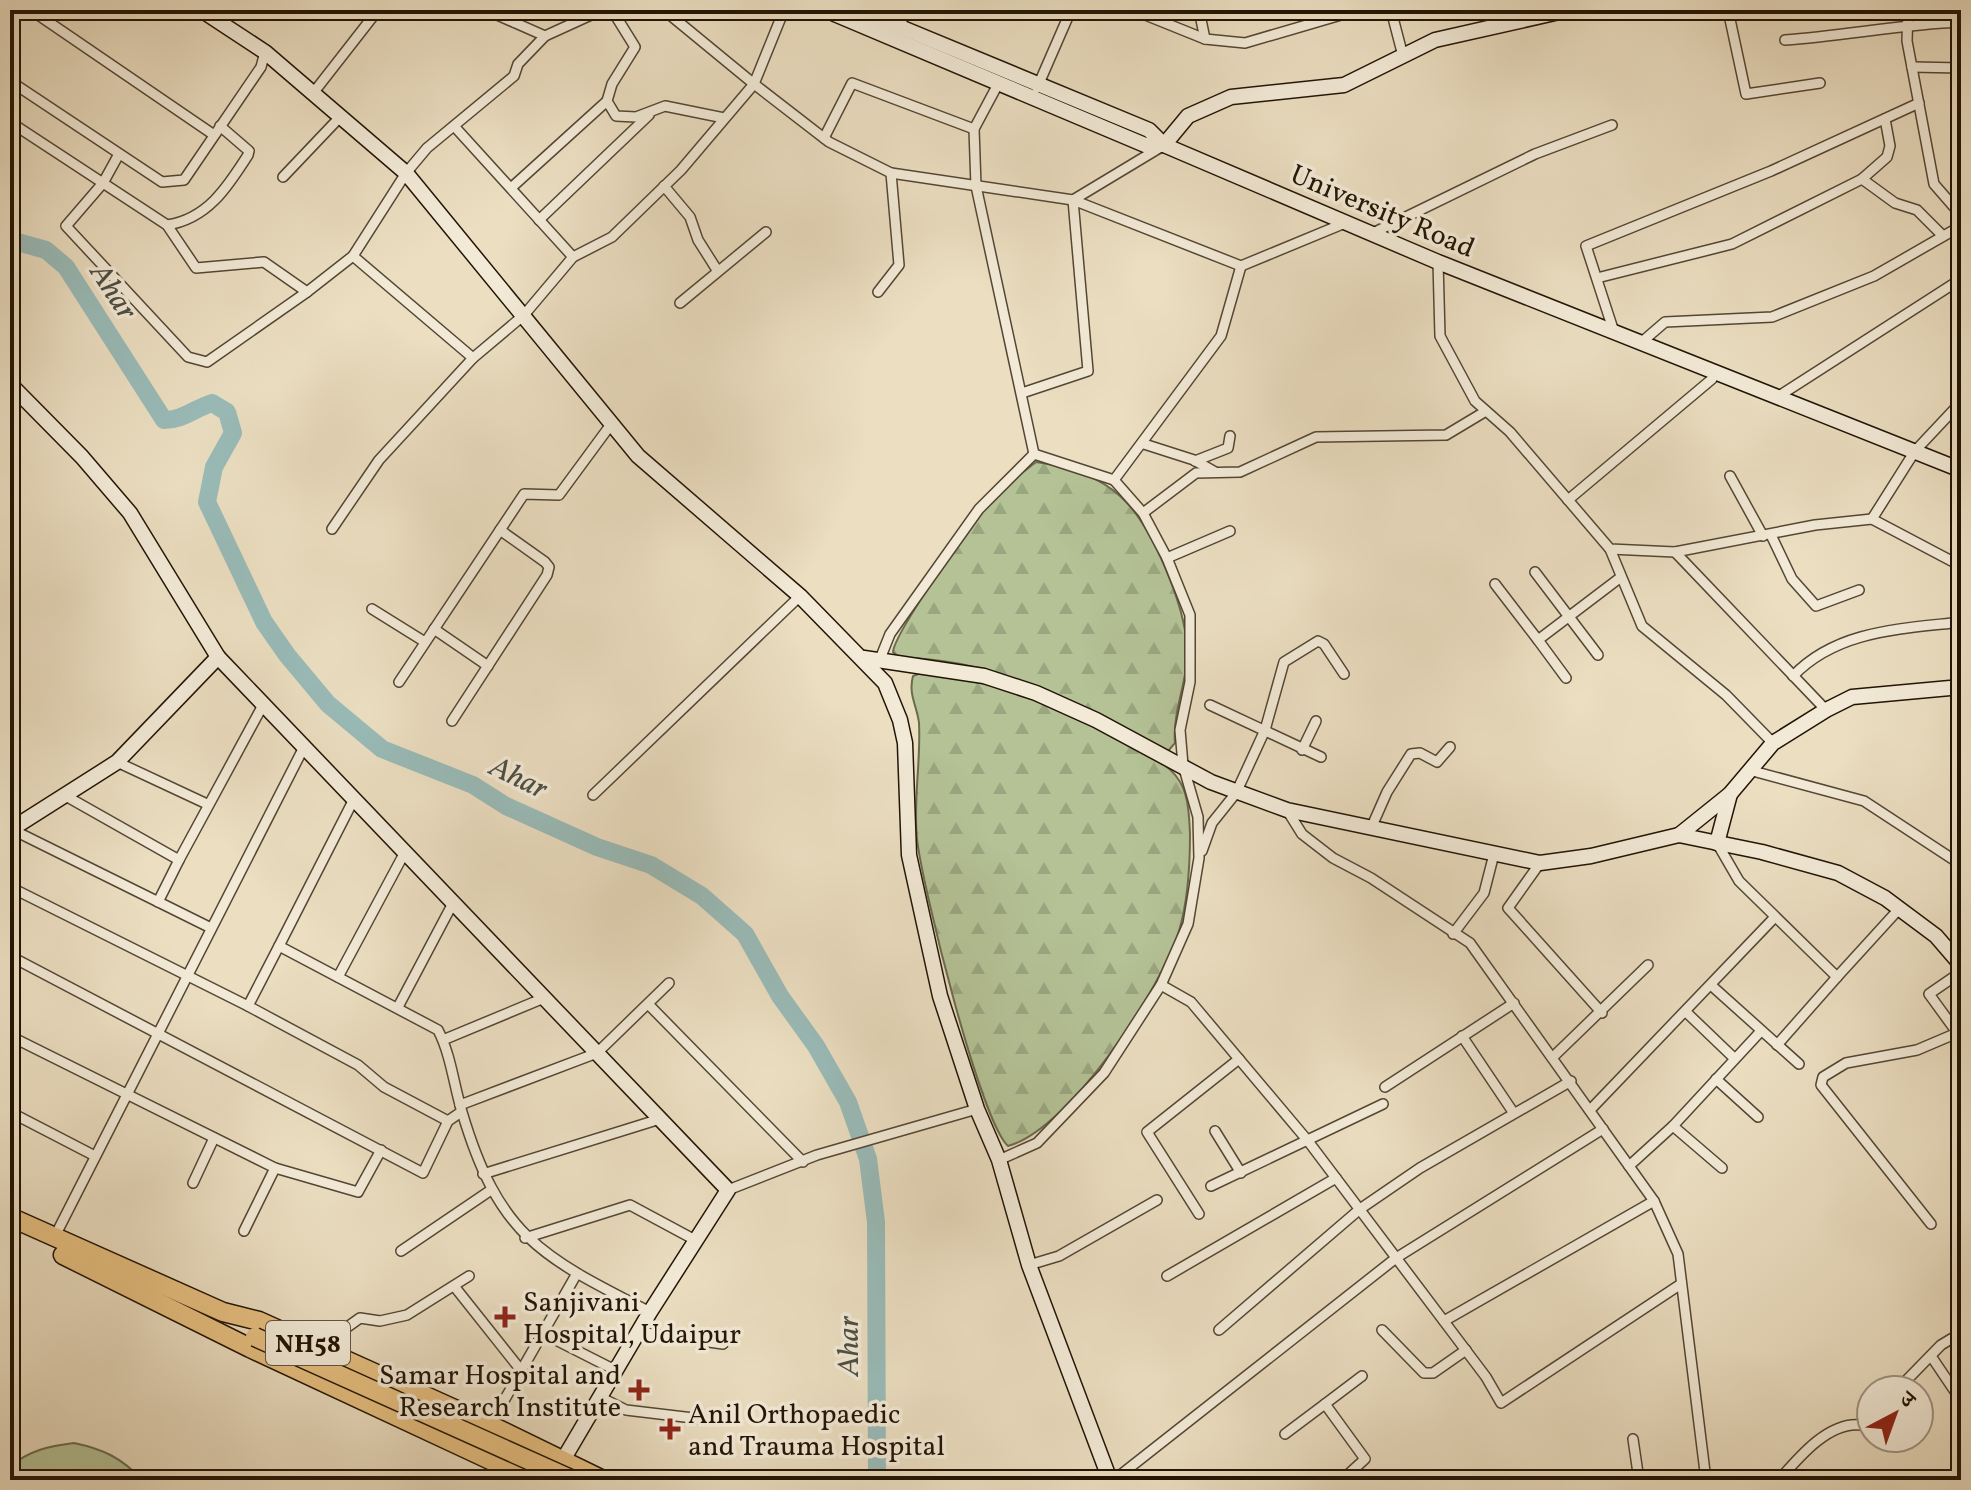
<svg xmlns="http://www.w3.org/2000/svg" width="1971" height="1490" viewBox="0 0 1971 1490" font-family="Vollkorn,'Noto Serif Devanagari',serif">
  <style>
    .forest { fill: url(#forest-firs); stroke: #6b6b4e; stroke-width: 2 }
    .garden { fill: #b4c296; stroke: #6b6b4e; stroke-width: 2 }
    .lines { fill: none; stroke-linecap: round; stroke-linejoin: round }
    .river { stroke: #99bbb8; stroke-width: 18 }
    .street-casing { stroke: #544634; stroke-width: 12 }
    .secondary-casing { stroke: #221405; stroke-width: 17 }
    .highway-casing { stroke: #221405; stroke-width: 21 }
    .street { stroke: #f2ead7; stroke-width: 9 }
    .secondary { stroke: #f2ead7; stroke-width: 14 }
    .highway { stroke: #e6bf80; stroke-width: 18 }
    .highway-bridge-casing { stroke: #221405; stroke-width: 21; stroke-linecap: butt }
    .highway-bridge { stroke: #e6bf80; stroke-width: 18 }
    .poi-dot { fill: #8f2418; stroke: #f2ead7; stroke-width: 3 }
    .labels { text-anchor: middle; stroke-width: 7; stroke-linejoin: round; paint-order: stroke }
    .shield { fill: #f2ead7; stroke: #605444; stroke-width: 2 }
    .shield-label { font-size: 26px; font-weight: bold; fill: #221405 }
    .street-label { font-size: 28px; fill: #221405; stroke: #f2ead7 }
    .poi-label { font-size: 28px; fill: #221405; stroke: #f2ead7; text-anchor: start }
    .water-label { font-size: 30px; font-style: italic; fill: #4c4e44; stroke: #f2ead7 }
  </style>
  <defs>
    <pattern id="forest-firs" width="22" height="20" patternUnits="userSpaceOnUse" patternTransform="scale(2)"><rect width="22" height="20" fill="#b4c296"/><path d="M5 1l3.5 6h-7zM16 11l3.5 6h-7z" fill="#9aa680"/></pattern>
  </defs>
  <rect width="100%" height="100%" fill="#ebdec1"/>
  <filter id="stains"><feTurbulence type="fractalNoise" baseFrequency=".0025" numOctaves="4"/><feColorMatrix values="0 0 0 0 .2 0 0 0 0 .09 0 0 0 0 .02 0 0 0 .5 -.17"/></filter>
  <radialGradient id="worn" r=".72"><stop offset=".6" stop-color="#630" stop-opacity="0"/><stop offset="1" stop-color="#630" stop-opacity=".3"/></radialGradient>
  <!-- forest -->
  <g class="forest">
    <path d="M 1036,462 C 1065,466 1097,475 1120,496 C 1152,524 1184,604 1187,646 C 1189,680 1172,711 1175,743 L 1169,750 L 1161,750 C 1081,706 994,657 900,658 L 893,652 C 894,634 966,533 981,512 C 996,492 1017,477 1036,462 Z"/>
    <path d="M 926,671 C 999,683 1067,709 1131,745 C 1146,754 1165,762 1176,776 C 1189,792 1189,815 1190,834 C 1190,865 1188,901 1179,931 C 1161,989 1069,1130 1008,1146 C 980,1120 922,885 917,839 C 913,800 921,762 919,723 C 917,706 908,694 913,676 Z"/>
  </g>
  <!-- garden -->
  <path class="garden" d="M 74,1443 C 103,1449 122,1458 142,1480 L 10,1480 L 10,1467 C 29,1450 50,1446 74,1443 Z"/>
  <g class="lines">
    <!-- river -->
    <path class="river" d="M 10,240 L 46,250 L 66,267 L 164,420 C 184,420 193,409 212,403 L 227,412 L 233,433 L 214,467 L 207,502 L 264,622 L 287,655 L 328,704 L 382,749 L 473,785 L 506,806 L 597,847 L 651,865 L 702,896 L 745,934 L 780,996 L 816,1046 L 848,1102 L 868,1159 L 876,1222 L 877,1480"/>
    <defs>
      <g id="street">
        <polyline points="31,10 214,135"/>
        <polyline points="486,10 545,36 602,10"/>
        <polyline points="612,10 635,47 612,84 607,101 616,116 636,117 665,106 724,118"/>
        <polyline points="664,10 754,84 784,10"/>
        <polyline points="1133,10 1205,39 1199,10"/>
        <polyline points="1391,10 1403,56"/>
        <polyline points="1728,10 1746,94 1820,83"/>
        <polyline points="1908,10 1907,41 1934,184 1961,215"/>
        <polyline points="514,22 521,10"/>
        <polyline points="895,30 909,10"/>
        <polyline points="545,36 518,64 514,76 427,148 406,173 353,256 473,358 524,315 573,257 612,237 681,170 754,84 829,142 891,173 1073,200 1161,147"/>
        <polyline points="1205,39 1245,43 1358,10"/>
        <path d="M 1785,40 C 1844,36 1902,24 1961,22"/>
        <polyline points="1912,67 1961,68"/>
        <polyline points="10,81 162,182 184,180 261,67 265,52"/>
        <polyline points="997,86 974,129 976,186 1034,454"/>
        <polyline points="1037,88 1071,10"/>
        <polyline points="314,92 378,10"/>
        <polyline points="10,122 167,225 196,268 264,262 307,292 353,256"/>
        <polyline points="454,126 573,257"/>
        <polyline points="824,138 852,83 974,129"/>
        <polyline points="119,154 103,183 66,226 188,357 207,362 307,292"/>
        <polyline points="283,177 341,116"/>
        <polyline points="1862,179 1895,203 1917,210 1943,236"/>
        <polyline points="664,186 690,217 698,240 717,270"/>
        <polyline points="511,188 607,101"/>
        <polyline points="539,220 649,115"/>
        <path d="M 167,225 C 207,219 227,188 248,155 L 249,151 L 220,126"/>
        <polyline points="1373,233 1535,154 1612,125"/>
        <polyline points="1438,262 1440,336 1475,401 1510,432 1610,549 1675,552 1815,525 1872,519"/>
        <polyline points="1597,278 1732,244 1862,179 1887,157 1890,146 1885,119"/>
        <polyline points="878,292 899,265 891,173"/>
        <polyline points="680,303 766,232"/>
        <polyline points="1614,332 1586,246 1771,171 1919,103"/>
        <polyline points="1643,341 1665,322 1772,317 1874,276 1961,226"/>
        <polyline points="1022,393 1088,371 1073,200 1241,266 1345,223"/>
        <polyline points="1779,396 1961,279"/>
        <polyline points="1961,402 1915,451 1872,519 1961,566"/>
        <polyline points="1144,444 1194,460 1215,472"/>
        <polyline points="1195,461 1228,448 1230,436"/>
        <polyline points="1730,476 1763,536"/>
        <polyline points="1568,500 1712,379"/>
        <polyline points="1143,513 1196,473 1240,472 1316,437 1446,435 1486,411"/>
        <polyline points="332,529 379,460 473,358"/>
        <polyline points="1771,535 1792,579 1816,606 1859,590"/>
        <polyline points="1610,549 1642,626 1726,695 1773,743"/>
        <polyline points="1675,552 1826,710"/>
        <polyline points="1167,558 1230,531"/>
        <polyline points="1535,572 1598,655"/>
        <polyline points="1495,584 1538,640"/>
        <polyline points="372,609 425,642"/>
        <polyline points="434,629 488,666"/>
        <polyline points="880,659 890,634 979,509 1034,454 1114,480 1221,336 1241,266"/>
        <path d="M 1793,676 C 1837,630 1901,629 1961,622"/>
        <polyline points="1566,678 1538,640 1621,577"/>
        <polyline points="399,682 524,494 559,495 612,423"/>
        <polyline points="1210,705 1321,757"/>
        <polyline points="452,721 547,575 549,567 545,562 500,530"/>
        <polyline points="1302,750 1316,721"/>
        <polyline points="117,762 207,804"/>
        <polyline points="1749,770 1864,801 1954,860"/>
        <polyline points="64,795 179,860 263,705"/>
        <polyline points="593,795 800,596"/>
        <polyline points="1287,810 1302,834 1333,858 1371,878 1470,943 1654,1201 1678,1254 1706,1480"/>
        <polyline points="1372,826 1387,792 1411,754 1420,753 1437,762 1450,747"/>
        <polyline points="11,829 211,928"/>
        <polyline points="1717,843 1739,881 1837,977 1899,909"/>
        <polyline points="1202,851 1212,823 1236,793 1265,730 1284,662 1318,641 1324,644 1344,674"/>
        <polyline points="1540,863 1508,908 1602,1013"/>
        <path d="M 10,887 L 248,1006 L 279,946 L 438,1030 C 451,1055 454,1086 462,1112 C 499,1236 540,1256 650,1312"/>
        <polyline points="158,902 179,860"/>
        <polyline points="1453,934 1484,893 1494,854"/>
        <polyline points="279,946 354,799"/>
        <polyline points="10,956 423,1173 448,1121 461,1112"/>
        <polyline points="1961,972 1929,994 1961,1038"/>
        <polyline points="338,977 405,852"/>
        <polyline points="1161,985 1191,1002 1308,1141 1486,1377 1501,1403 1681,1284"/>
        <polyline points="1712,986 1799,1064"/>
        <polyline points="649,1005 803,1162"/>
        <polyline points="248,1006 358,1065 384,1087 448,1121"/>
        <polyline points="398,1007 453,903"/>
        <polyline points="1686,1012 1734,1058"/>
        <polyline points="10,1036 275,1168 244,1231"/>
        <polyline points="1462,1036 1513,1112"/>
        <polyline points="443,1040 544,998"/>
        <polyline points="1777,1045 1837,977"/>
        <polyline points="1553,1057 1648,965"/>
        <polyline points="1716,1079 1758,1117"/>
        <polyline points="1385,1087 1514,1003"/>
        <polyline points="460,1105 597,1053 669,983"/>
        <polyline points="1591,1109 1775,917"/>
        <polyline points="10,1112 95,1156"/>
        <polyline points="1673,1126 1722,1168"/>
        <polyline points="1215,1131 1241,1173"/>
        <polyline points="999,1160 1037,1143 1104,1073 1161,985 1188,924 1199,858 1198,817 1183,765 1180,730 1190,682 1190,615 1167,558 1143,513 1114,480"/>
        <polyline points="1629,1166 1673,1126 1761,1031"/>
        <polyline points="275,1168 358,1192 381,1150"/>
        <polyline points="483,1174 660,1119"/>
        <polyline points="193,1183 214,1138"/>
        <polyline points="1211,1186 1383,1104"/>
        <polyline points="728,1190 817,1155 977,1109"/>
        <polyline points="1199,1214 1147,1132 1239,1059"/>
        <polyline points="1931,1224 1821,1085 1823,1077 1846,1063 1917,1050 1957,1033"/>
        <polyline points="54,1238 304,747"/>
        <polyline points="525,1238 630,1205 697,1241"/>
        <polyline points="401,1251 491,1190"/>
        <polyline points="1029,1265 1059,1256 1157,1200"/>
        <polyline points="1167,1276 1336,1178"/>
        <polyline points="454,1286 520,1369"/>
        <polyline points="1444,1321 1654,1201"/>
        <polyline points="1219,1330 1360,1209 1420,1168 1571,1081"/>
        <polyline points="1382,1330 1424,1373 1433,1373 1466,1350"/>
        <polyline points="639,1332 723,1344"/>
        <polyline points="542,1333 615,1370"/>
        <polyline points="330,1353 339,1333 360,1318 380,1321 407,1315 469,1276"/>
        <polyline points="1931,1356 1958,1396"/>
        <polyline points="1897,1390 1941,1345 1961,1333"/>
        <polyline points="600,1397 626,1410 710,1420"/>
        <polyline points="490,1425 576,1275"/>
        <polyline points="1285,1434 1325,1404"/>
        <polyline points="1633,1439 1639,1480"/>
        <polyline points="1213,1476 1216,1480"/>
        <polyline points="1114,1480 1396,1258 1603,1129"/>
        <polyline points="1342,1480 1365,1459 1325,1404 1362,1376"/>
        <polyline points="1677,1480 1705,1476"/>
        <path d="M 1779,1480 C 1799,1457 1829,1421 1861,1425 L 1871,1417"/>
      </g>
      <g id="secondary">
        <polyline points="201,10 265,52 406,173 638,456 800,596 885,683 900,720 905,743 909,855 940,996 977,1109 999,1160 1029,1265 1110,1480"/>
        <polyline points="825,10 1145,145 1164,145 1438,262 1961,470"/>
        <polyline points="859,10 1149,130 1164,145"/>
        <polyline points="1164,145 1188,116 1231,97 1344,85 1435,40 1568,10"/>
        <polyline points="10,384 82,457 130,513 218,657"/>
        <polyline points="864,658 984,676 1036,693 1096,720 1211,782 1287,810 1540,863 1591,856 1679,835 1762,852 1838,873 1885,898 1936,936 1961,965"/>
        <polyline points="10,830 117,762 218,657 728,1190 650,1312 563,1460"/>
        <polyline points="1679,835 1730,794 1773,743 1826,710 1852,697 1961,687"/>
        <polyline points="1717,843 1730,794"/>
      </g>
      <g id="highway">
        <polyline points="10,1217 223,1312 259,1321 490,1425 603,1480"/>
        <polyline points="63,1255 250,1348 533,1480"/>
      </g>
    </defs>
    <!-- street casing -->
    <use href="#street" class="street-casing"/>
    <!-- secondary casing -->
    <use href="#secondary" class="secondary-casing"/>
    <!-- highway casing -->
    <use href="#highway" class="highway-casing"/>
    <!-- street -->
    <use href="#street" class="street"/>
    <!-- secondary -->
    <use href="#secondary" class="secondary"/>
    <!-- highway -->
    <use href="#highway" class="highway"/>
    <defs>
      <polyline id="highway-bridge" points="255,1337 573,1480"/>
    </defs>
    <!-- highway-bridge casing -->
    <use href="#highway-bridge" class="highway-bridge-casing"/>
    <!-- highway-bridge -->
    <use href="#highway-bridge" class="highway-bridge"/>
  </g>
  <!-- markers -->
  <g class="poi-dot">
    <path d="M501 1305h8v8h8v8h-8v8h-8v-8h-8v-8h8z"/>
    <path d="M635 1378h8v8h8v8h-8v8h-8v-8h-8v-8h8z"/>
    <path d="M666 1417h8v8h8v8h-8v8h-8v-8h-8v-8h8z"/>
  </g>
  <g class="labels">
    <!-- shield labels -->
    <rect class="shield" x="266" y="1321" width="84" height="44" rx="6"/>
    <g class="shield-label">
      <text x="308" y="1352">NH58</text>
    </g>
    <!-- street labels -->
    <g class="street-label">
      <text transform="translate(1383 210) rotate(23)" y="10">University Road</text>
    </g>
    <!-- poi labels -->
    <g class="poi-label">
      <text x="523" y="1311">Sanjivani<tspan x="523" dy="32">Hospital, Udaipur</tspan></text>
      <text x="621" y="1384" text-anchor="end">Samar Hospital and<tspan x="621" dy="32">Research Institute</tspan></text>
      <text x="688" y="1423">Anil Orthopaedic<tspan x="688" dy="32">and Trauma Hospital</tspan></text>
    </g>
    <!-- water labels -->
    <g class="water-label">
      <text transform="translate(114 291) rotate(57)" y="10">Ahar</text>
      <text transform="translate(519 777) rotate(26)" y="10">Ahar</text>
      <text transform="translate(848 1346) rotate(-90)" y="10">Ahar</text>
    </g>
  </g>
  <!-- margin -->
  <rect width="1971" height="1490" fill="none" stroke="#ebdec1" stroke-width="40"/>
  <rect x="12" y="12" width="1947" height="1466" fill="none" stroke="#221405" stroke-width="4"/>
  <rect x="20" y="20" width="1931" height="1450" fill="none" stroke="#221405" stroke-width="2"/>
  <!-- north arrow -->
  <g transform="translate(1895 1414) rotate(41)"><circle r="38" fill="#f2ead7" stroke="#9f9483" stroke-width="2"/>
  <path d="M0-6L14 30L0 20L-14 30Z" fill="#8f2418"/>
  <text y="-12" font-size="22" font-weight="bold" text-anchor="middle" fill="#221405">उ</text>
  </g>
  <rect width="100%" height="100%" filter="url(#stains)"/>
  <rect width="100%" height="100%" fill="url(#worn)"/>
</svg>
